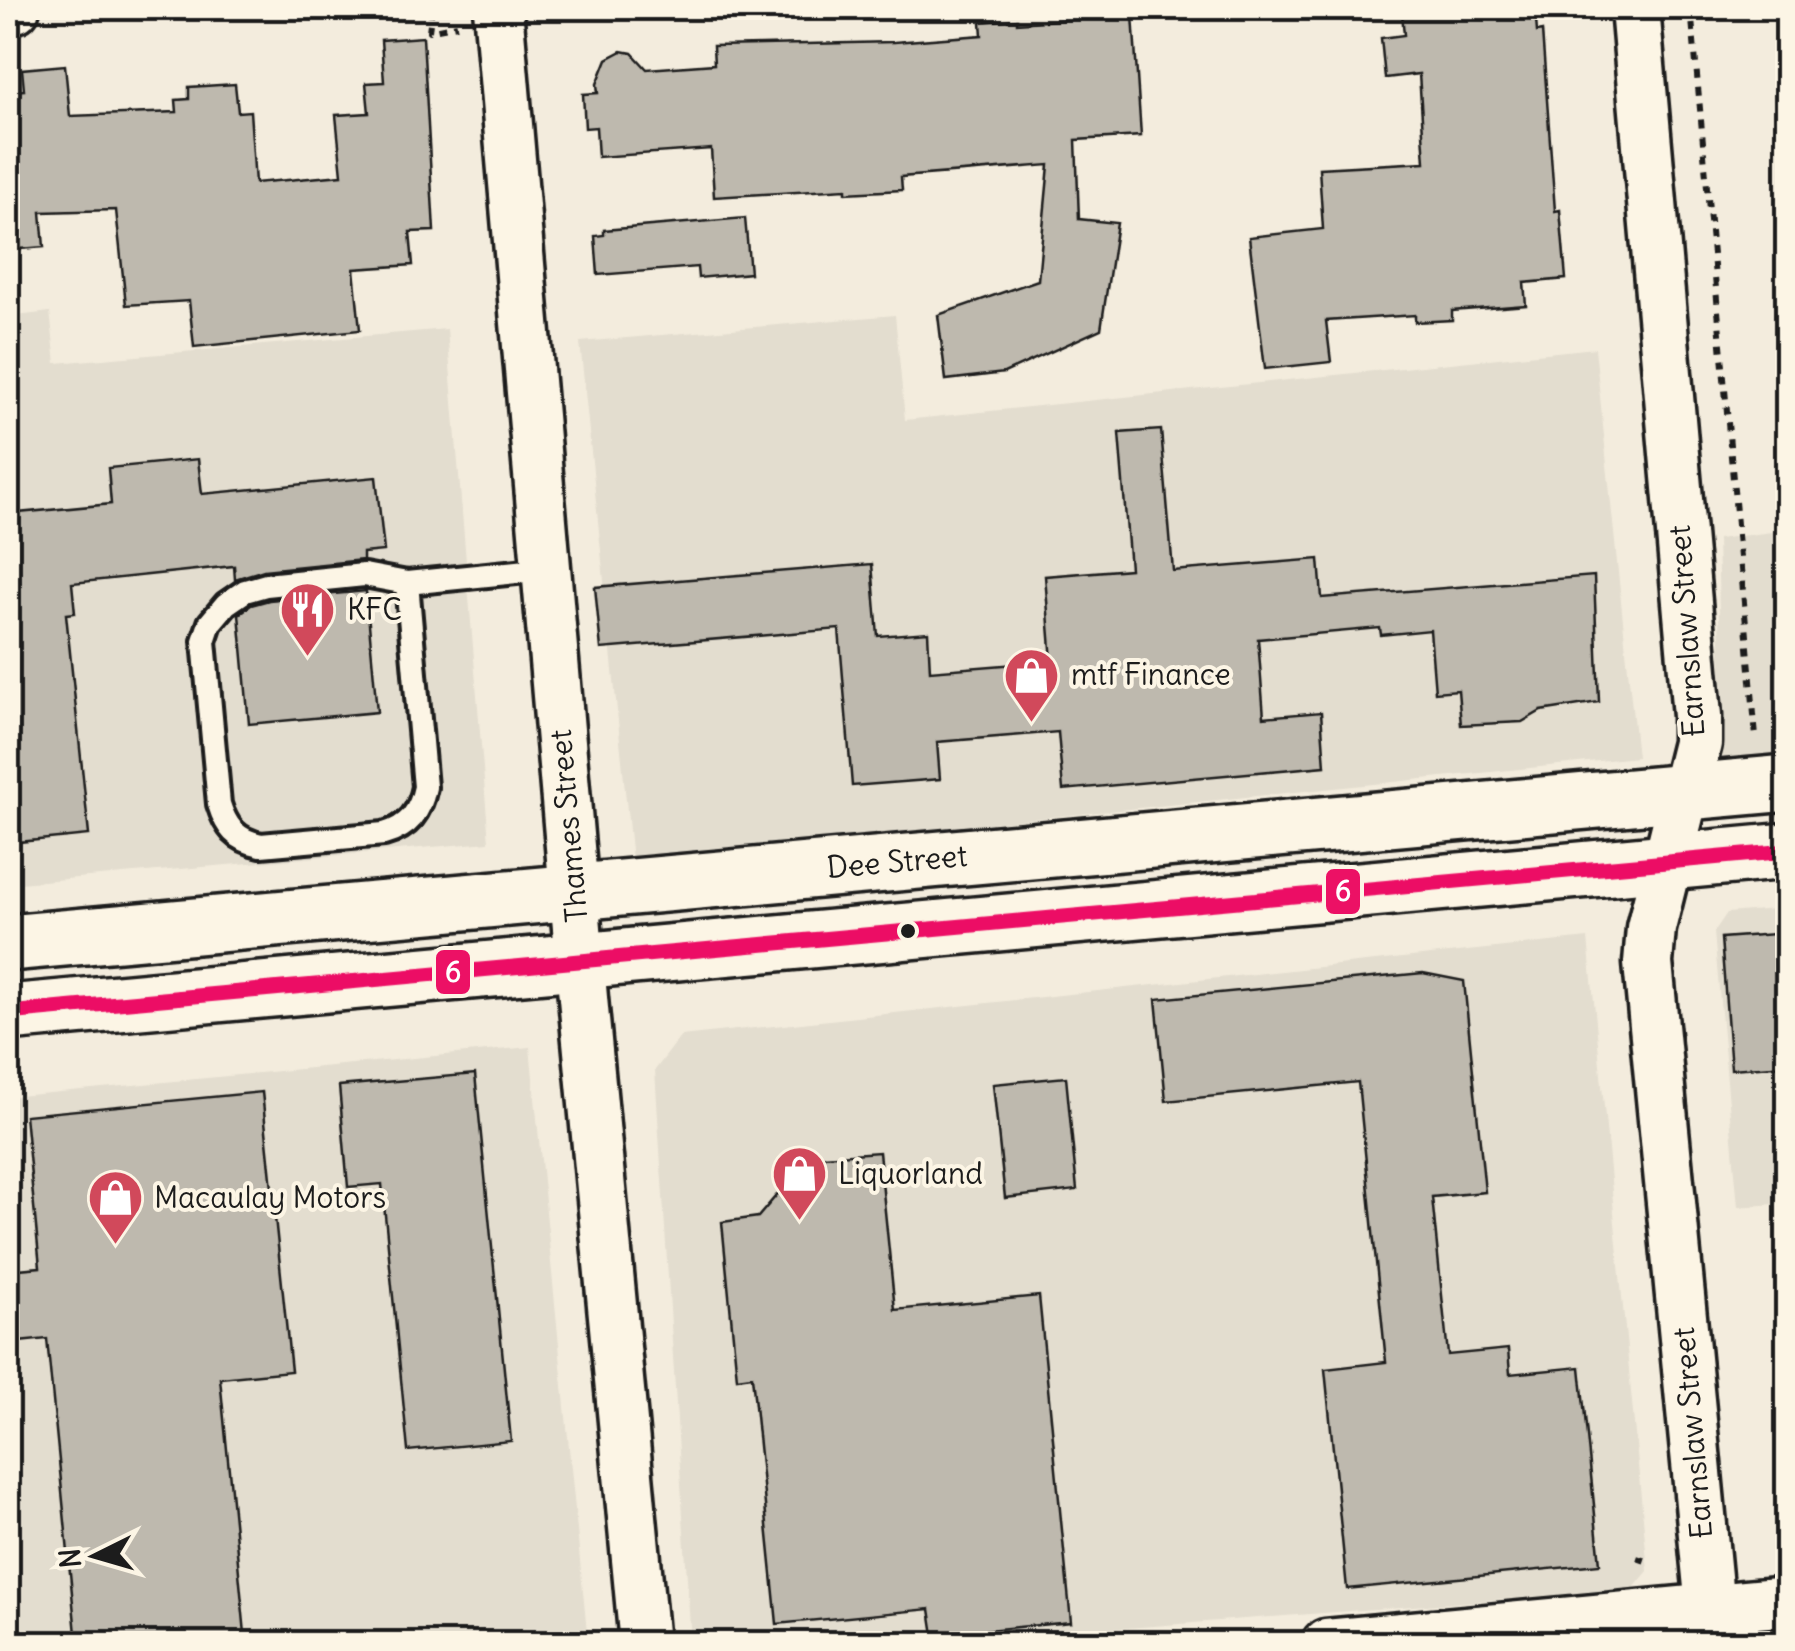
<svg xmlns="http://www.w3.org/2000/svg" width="1795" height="1651" viewBox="0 0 1795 1651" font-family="Delius,sans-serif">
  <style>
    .built { fill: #e3ddcf }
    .building { fill: #beb9ae; stroke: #1c1c1c; stroke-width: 2.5 }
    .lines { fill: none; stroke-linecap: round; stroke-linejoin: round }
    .service-casing { stroke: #1c1c1c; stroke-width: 30 }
    .minor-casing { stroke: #1c1c1c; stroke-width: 55 }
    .primary-casing { stroke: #1c1c1c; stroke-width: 62 }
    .path { stroke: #1c1c1c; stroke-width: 6; stroke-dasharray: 8 8; stroke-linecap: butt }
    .service { stroke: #fcf5e5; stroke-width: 22 }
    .minor { stroke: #fcf5e5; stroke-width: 48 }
    .primary { stroke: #fcf5e5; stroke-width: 55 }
    .bus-1-casing { stroke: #fcf5e5; stroke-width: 22 }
    .bus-1 { stroke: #ec1165; stroke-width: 15 }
    .bus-dot { fill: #1c1c1c; stroke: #fcf5e5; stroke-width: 4 }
    .labels { text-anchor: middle; stroke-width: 8; stroke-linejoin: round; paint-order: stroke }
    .poi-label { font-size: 30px; fill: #1c1c1c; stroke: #fcf5e5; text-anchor: start }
    .street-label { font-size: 30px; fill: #1c1c1c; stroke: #fcf5e5 }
    .line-badge { stroke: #fcf5e5; stroke-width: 4 }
    .badge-label { font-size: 28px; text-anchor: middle; font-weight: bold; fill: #fff }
  </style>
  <rect width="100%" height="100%" fill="#f3ecdd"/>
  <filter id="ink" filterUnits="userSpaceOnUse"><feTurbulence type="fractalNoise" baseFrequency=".01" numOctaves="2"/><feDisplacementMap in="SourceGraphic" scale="20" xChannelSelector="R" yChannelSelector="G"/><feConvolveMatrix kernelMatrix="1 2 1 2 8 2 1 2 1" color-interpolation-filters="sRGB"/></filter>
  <g filter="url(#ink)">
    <!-- built -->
    <g class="built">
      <polygon points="50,312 56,363 447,329 489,842 8,884 8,317"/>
      <polygon points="895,315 905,420 1595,348 1637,757 632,860 580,342"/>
      <polygon points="1787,530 1787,755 1723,761 1717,539"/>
      <polygon points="1787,908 1787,1203 1738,1207 1714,932 1727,913"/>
      <polygon points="1588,938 1648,1571 1633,1589 935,1643 691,1643 655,1070 681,1036"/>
      <polygon points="530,1047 588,1643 8,1644 8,1097"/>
    </g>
    <!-- building -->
    <g class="building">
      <polygon points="1416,8 1535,8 1537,32 1542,31 1555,211 1560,210 1566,279 1524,283 1526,305 1452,311 1452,320 1415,322 1415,315 1326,321 1331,362 1265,369 1249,237 1323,229 1319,168 1425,162 1419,74 1385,78 1381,38 1404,35 1402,13 1416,12"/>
      <polygon points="1133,15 1141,136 1076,140 1079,219 1117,223 1101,329 1004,373 946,380 938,315 1038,280 1049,165 901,177 902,190 846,193 846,189 714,197 711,149 598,157 596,127 585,128 583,94 598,93 597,84 607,59 622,51 632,53 647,69 714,64 713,46 894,42 982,35 981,22 1017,19 1017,23"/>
      <polygon points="423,37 434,231 410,232 413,265 354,269 360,330 194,347 189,301 126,305 116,210 41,212 44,247 8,250 8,91 24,90 22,69 65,65 70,116 177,112 176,100 189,99 189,87 235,84 238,112 250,111 255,183 342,175 336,115 369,113 366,83 384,82 381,40"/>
      <polygon points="745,218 750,273 698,278 697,267 598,275 595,236 604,235 604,230"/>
      <polygon points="1161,430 1173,571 1319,559 1322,598 1594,576 1599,702 1541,711 1522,722 1461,725 1458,690 1435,692 1430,630 1381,635 1380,628 1258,639 1264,717 1321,712 1325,766 1063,790 1058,732 937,742 940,779 852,786 839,629 601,649 595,587 872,564 878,636 928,632 930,671 1052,661 1045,576 1130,569 1119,433"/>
      <polygon points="198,459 202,494 376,477 384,551 363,553 363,560 264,570 235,579 234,566 72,583 75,613 66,614 89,835 8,843 8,514 111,504 108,468"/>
      <polygon points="366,591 377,712 249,724 239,614 251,605 269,600"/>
      <polygon points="1788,933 1788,1065 1731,1069 1721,938"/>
      <polygon points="1423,973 1464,981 1485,1192 1432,1197 1448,1355 1508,1349 1510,1374 1580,1367 1600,1564 1347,1589 1325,1369 1386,1362 1358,1082 1166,1101 1156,999"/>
      <polygon points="475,1074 511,1441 408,1451 382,1184 348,1187 339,1086"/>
      <polygon points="1066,1077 1077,1190 1005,1198 993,1084"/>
      <polygon points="262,1092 291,1371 220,1378 246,1644 77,1644 47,1339 8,1343 8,1270 40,1267 25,1115"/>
      <polygon points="879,1152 895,1310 1039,1296 1071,1622 934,1635 930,1609 777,1624 752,1376 737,1378 722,1222 758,1217 809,1157"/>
    </g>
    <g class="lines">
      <defs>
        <path id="service" d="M 407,583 L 425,787 C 420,812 409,827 384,834 L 261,845 C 236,840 226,827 219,804 L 204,641 L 210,623 L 226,604 L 245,591 L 266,585 L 364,575 L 407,583 L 547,569"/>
        <g id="minor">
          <polyline points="8,8 15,8"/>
          <polyline points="498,8 583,998 644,1644"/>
          <polyline points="1635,8 1697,716 1697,743 1651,928 1648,963 1710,1608"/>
          <polyline points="1326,1644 1788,1601"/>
        </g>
        <g id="primary">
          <polyline points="8,943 1788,783"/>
          <polyline points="8,1013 1788,851"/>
        </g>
      </defs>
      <!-- service casing -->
      <use href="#service" class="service-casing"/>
      <!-- minor casing -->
      <use href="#minor" class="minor-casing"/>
      <!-- primary casing -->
      <use href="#primary" class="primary-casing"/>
      <!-- path -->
      <g class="path">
        <polyline points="432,8 429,31 457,25"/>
        <polyline points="1691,8 1756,737"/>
        <polyline points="1637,1558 1649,1562"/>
      </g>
      <!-- service -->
      <use href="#service" class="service"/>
      <!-- minor -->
      <use href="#minor" class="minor"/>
      <!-- primary -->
      <use href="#primary" class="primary"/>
      <defs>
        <polyline id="bus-1" points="8,1013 1788,851"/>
      </defs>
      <!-- bus-1 casing -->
      <use href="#bus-1" class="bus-1-casing"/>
      <!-- bus-1 -->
      <use href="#bus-1" class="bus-1"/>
    </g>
  </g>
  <!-- icons -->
  <defs>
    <symbol id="restaurant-pin" viewBox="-11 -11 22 30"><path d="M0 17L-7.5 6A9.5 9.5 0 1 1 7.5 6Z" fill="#d1495b" stroke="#fcf5e5"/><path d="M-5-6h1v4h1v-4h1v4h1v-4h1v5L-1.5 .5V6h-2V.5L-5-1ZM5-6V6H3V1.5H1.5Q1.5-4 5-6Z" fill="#fff"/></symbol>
    <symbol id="shop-pin" viewBox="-11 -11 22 30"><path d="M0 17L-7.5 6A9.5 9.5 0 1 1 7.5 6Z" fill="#d1495b" stroke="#fcf5e5"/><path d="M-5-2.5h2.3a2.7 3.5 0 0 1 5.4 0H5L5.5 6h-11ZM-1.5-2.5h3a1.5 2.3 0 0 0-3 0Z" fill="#fff"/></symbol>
  </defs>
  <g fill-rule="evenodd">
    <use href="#restaurant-pin" x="276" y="578" width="63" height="86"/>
    <use href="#shop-pin" x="1000" y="644" width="63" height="86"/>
    <use href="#shop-pin" x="768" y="1142" width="63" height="86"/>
    <use href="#shop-pin" x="84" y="1166" width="63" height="86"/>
  </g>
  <!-- markers -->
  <circle class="bus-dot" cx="908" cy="931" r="9"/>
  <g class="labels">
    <!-- poi labels -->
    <g class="poi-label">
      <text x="347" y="620">KFC</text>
      <text x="1071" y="685">mtf Finance</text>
      <text x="838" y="1184">Liquorland</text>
      <text x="154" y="1208">Macaulay Motors</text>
    </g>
    <!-- street labels -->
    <g class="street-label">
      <text transform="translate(1687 631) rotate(-94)" y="10">Earnslaw Street</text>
      <text transform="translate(569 826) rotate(-95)" y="10">Thames Street</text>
      <text transform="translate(897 862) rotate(-5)" y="10">Dee Street</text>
      <text transform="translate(1693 1433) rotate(-95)" y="10">Earnslaw Street</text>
    </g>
  </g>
  <g class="line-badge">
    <rect x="1324" y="867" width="38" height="49" rx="10" fill="#ec1165"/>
    <rect x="434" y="948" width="38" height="48" rx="10" fill="#ec1165"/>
  </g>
  <g class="badge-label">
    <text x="1343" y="901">6</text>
    <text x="453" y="982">6</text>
  </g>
  <!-- margin -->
  <rect width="1795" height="1651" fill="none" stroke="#fcf5e5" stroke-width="40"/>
  <rect x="20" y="20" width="1755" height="1611" fill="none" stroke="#1c1c1c" stroke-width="4" filter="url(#ink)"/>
  <!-- north arrow -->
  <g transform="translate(95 1556) rotate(265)" stroke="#fcf5e5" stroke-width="8" paint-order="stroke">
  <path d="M0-8L18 38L0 25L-18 38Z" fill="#1c1c1c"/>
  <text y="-15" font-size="28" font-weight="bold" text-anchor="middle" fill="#1c1c1c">N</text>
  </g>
</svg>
